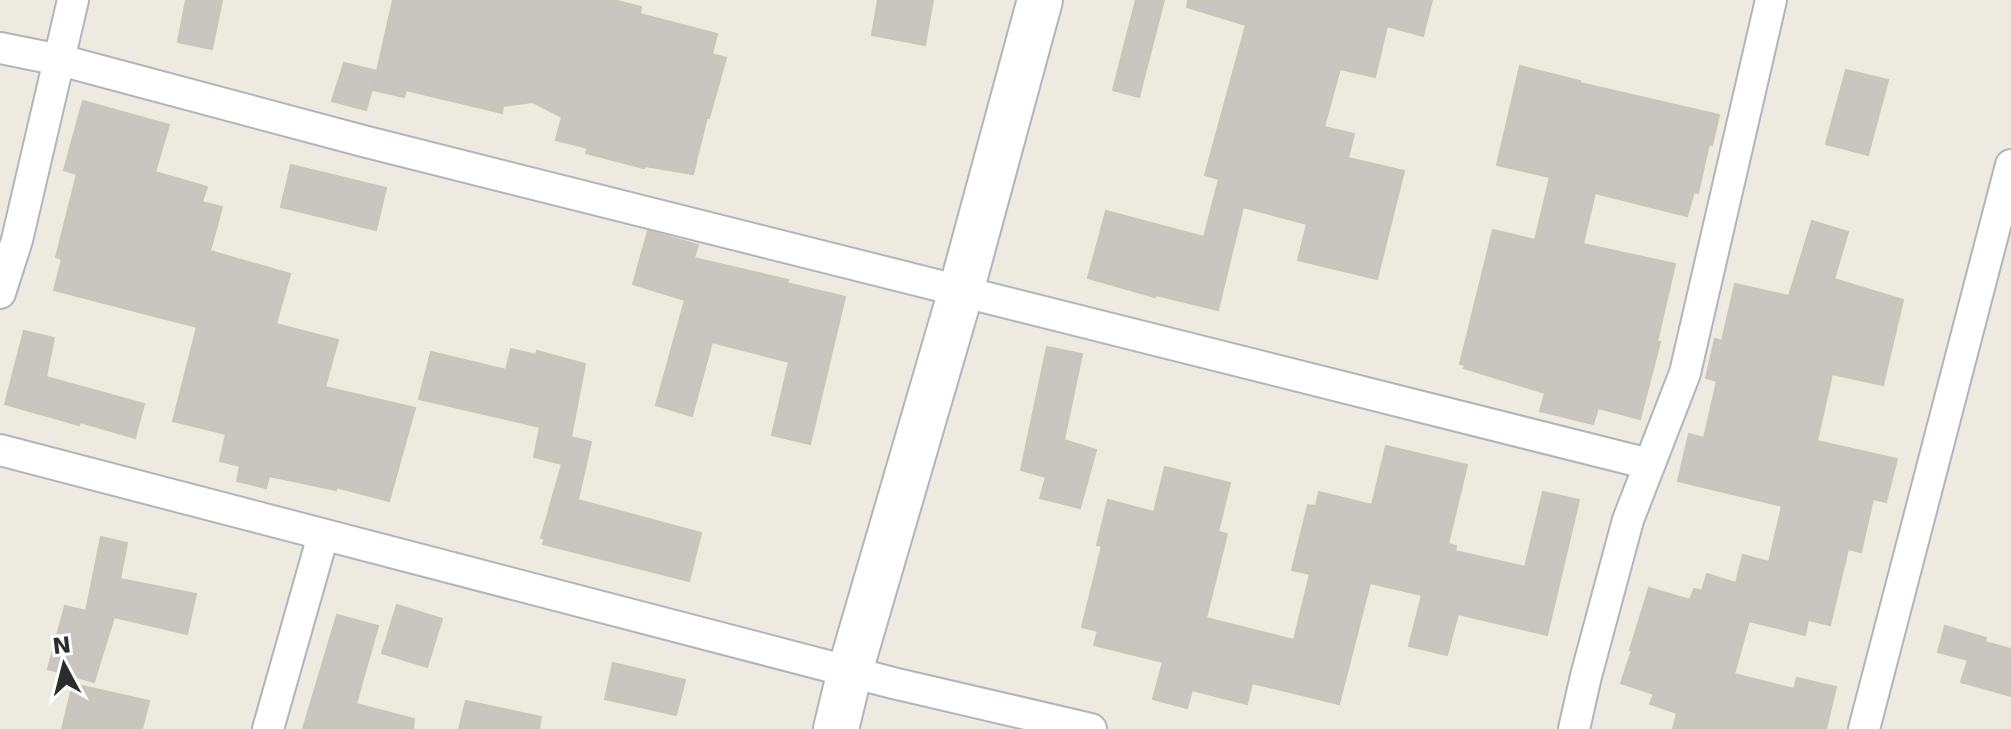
<svg xmlns="http://www.w3.org/2000/svg" width="2011" height="729" viewBox="0 0 2011 729" font-family="'DejaVu Sans',sans-serif">
  <style>
    .building { fill: #c8c6bf; stroke: #c8c6b9; stroke-width: 2 }
    .lines { fill: none; stroke-linecap: round; stroke-linejoin: round }
    .street-casing { stroke: #b3b3be; stroke-width: 34 }
    .secondary-casing { stroke: #b3b3be; stroke-width: 48 }
    .street { stroke: #fff; stroke-width: 30 }
    .secondary { stroke: #fff; stroke-width: 44 }
  </style>
  <rect width="100%" height="100%" fill="#edeae0"/>
  <!-- building -->
  <g class="building">
    <polygon points="186,0 222,0 212,49 178,42"/>
    <polygon points="393,0 613,0 641,7 640,14 717,34 712,54 726,58 709,118 707,117 693,174 645,166 644,168 586,153 588,148 556,140 562,117 533,102 503,106 502,113 406,90 404,97 373,90 377,72 366,110 332,101 344,63 377,71"/>
    <polygon points="878,0 933,0 925,45 872,35"/>
    <polygon points="1136,0 1164,0 1139,97 1113,90"/>
    <polygon points="1188,0 1432,0 1423,36 1387,26 1375,77 1340,69 1324,127 1354,134 1348,158 1404,171 1377,279 1298,260 1307,224 1243,207 1218,310 1156,295 1155,297 1088,278 1106,211 1204,237 1219,179 1205,175 1246,25 1187,7"/>
    <polygon points="1520,66 1580,81 1580,83 1719,115 1712,145 1709,144 1698,193 1694,192 1687,216 1595,193 1583,244 1675,264 1657,342 1660,342 1640,419 1598,408 1593,424 1540,411 1545,393 1464,368 1465,365 1460,364 1493,230 1535,240 1550,177 1497,165"/>
    <polygon points="1846,70 1888,80 1868,155 1826,144"/>
    <polygon points="83,101 169,125 155,172 207,187 202,202 222,207 210,251 290,274 276,324 338,340 325,387 415,408 389,501 336,487 336,490 269,476 266,488 237,481 240,466 220,461 226,434 173,421 197,327 54,290 62,259 56,257 77,174 64,170"/>
    <polygon points="291,165 386,188 376,230 281,207"/>
    <polygon points="1812,221 1848,232 1834,279 1903,300 1883,385 1832,374 1817,441 1897,459 1886,502 1873,499 1861,552 1848,549 1830,625 1808,620 1805,635 1749,621 1734,674 1794,689 1797,678 1836,687 1826,729 1673,729 1677,713 1650,704 1654,694 1621,683 1632,650 1630,650 1649,588 1690,600 1694,589 1702,591 1707,574 1736,583 1743,555 1769,562 1782,506 1678,481 1689,434 1704,438 1717,381 1706,378 1715,339 1722,341 1735,284 1789,296"/>
    <polygon points="648,231 698,245 694,258 788,280 787,283 845,297 810,444 772,435 789,362 712,342 692,416 656,405 685,300 633,284"/>
    <polygon points="24,331 54,338 46,377 144,404 135,438 80,422 79,425 5,404"/>
    <polygon points="1047,347 1082,354 1064,440 1096,450 1080,508 1040,498 1046,477 1021,470"/>
    <polygon points="511,349 536,355 537,351 585,364 571,437 591,442 578,500 701,533 689,581 543,544 545,539 541,538 562,464 534,457 540,427 419,399 431,352 506,370"/>
    <polygon points="1386,446 1467,465 1448,544 1456,546 1455,551 1525,567 1543,492 1579,500 1547,635 1458,614 1447,655 1409,646 1422,595 1370,583 1339,704 1252,683 1247,704 1192,690 1187,708 1153,699 1163,662 1094,645 1098,631 1082,627 1102,546 1097,545 1108,500 1154,512 1165,467 1230,483 1218,532 1227,534 1206,618 1294,640 1310,574 1292,570 1308,505 1316,506 1319,492 1372,505"/>
    <polygon points="101,537 127,543 120,579 196,594 187,634 114,617 94,682 48,669 65,606 86,611"/>
    <polygon points="397,605 442,619 427,667 382,653"/>
    <polygon points="337,615 378,626 356,704 414,719 413,729 303,729"/>
    <polygon points="1945,626 1986,638 1985,642 2011,649 2011,696 1961,682 1968,660 1938,652"/>
    <polygon points="613,663 685,680 676,715 605,699"/>
    <polygon points="73,684 149,701 142,729 62,729"/>
    <polygon points="466,701 541,717 539,729 459,729"/>
  </g>
  <g class="lines">
    <defs>
      <g id="street">
        <polyline points="0,48 60,60 363,141 1649,464"/>
        <polyline points="0,293 17,240 73,0"/>
        <polyline points="0,450 893,683 1091,729"/>
        <polyline points="268,729 322,539"/>
        <polyline points="1574,729 1586,676 1628,520 1685,373 1771,0"/>
        <polyline points="1864,729 2011,165"/>
      </g>
      <polyline id="secondary" points="836,729 850,671 961,291 1040,0"/>
    </defs>
    <!-- street casing -->
    <use href="#street" class="street-casing"/>
    <!-- secondary casing -->
    <use href="#secondary" class="secondary-casing"/>
    <!-- street -->
    <use href="#street" class="street"/>
    <!-- secondary -->
    <use href="#secondary" class="secondary"/>
  </g>
  <!-- north arrow -->
  <g transform="translate(64 665) rotate(353)" stroke="#ffffff" stroke-width="6" paint-order="stroke">
  <path d="M0-6L14 30L0 20L-14 30Z" fill="#2c2c2c"/>
  <text y="-12" font-size="22" font-weight="bold" text-anchor="middle" fill="#2c2c2c">N</text>
  </g>
</svg>
